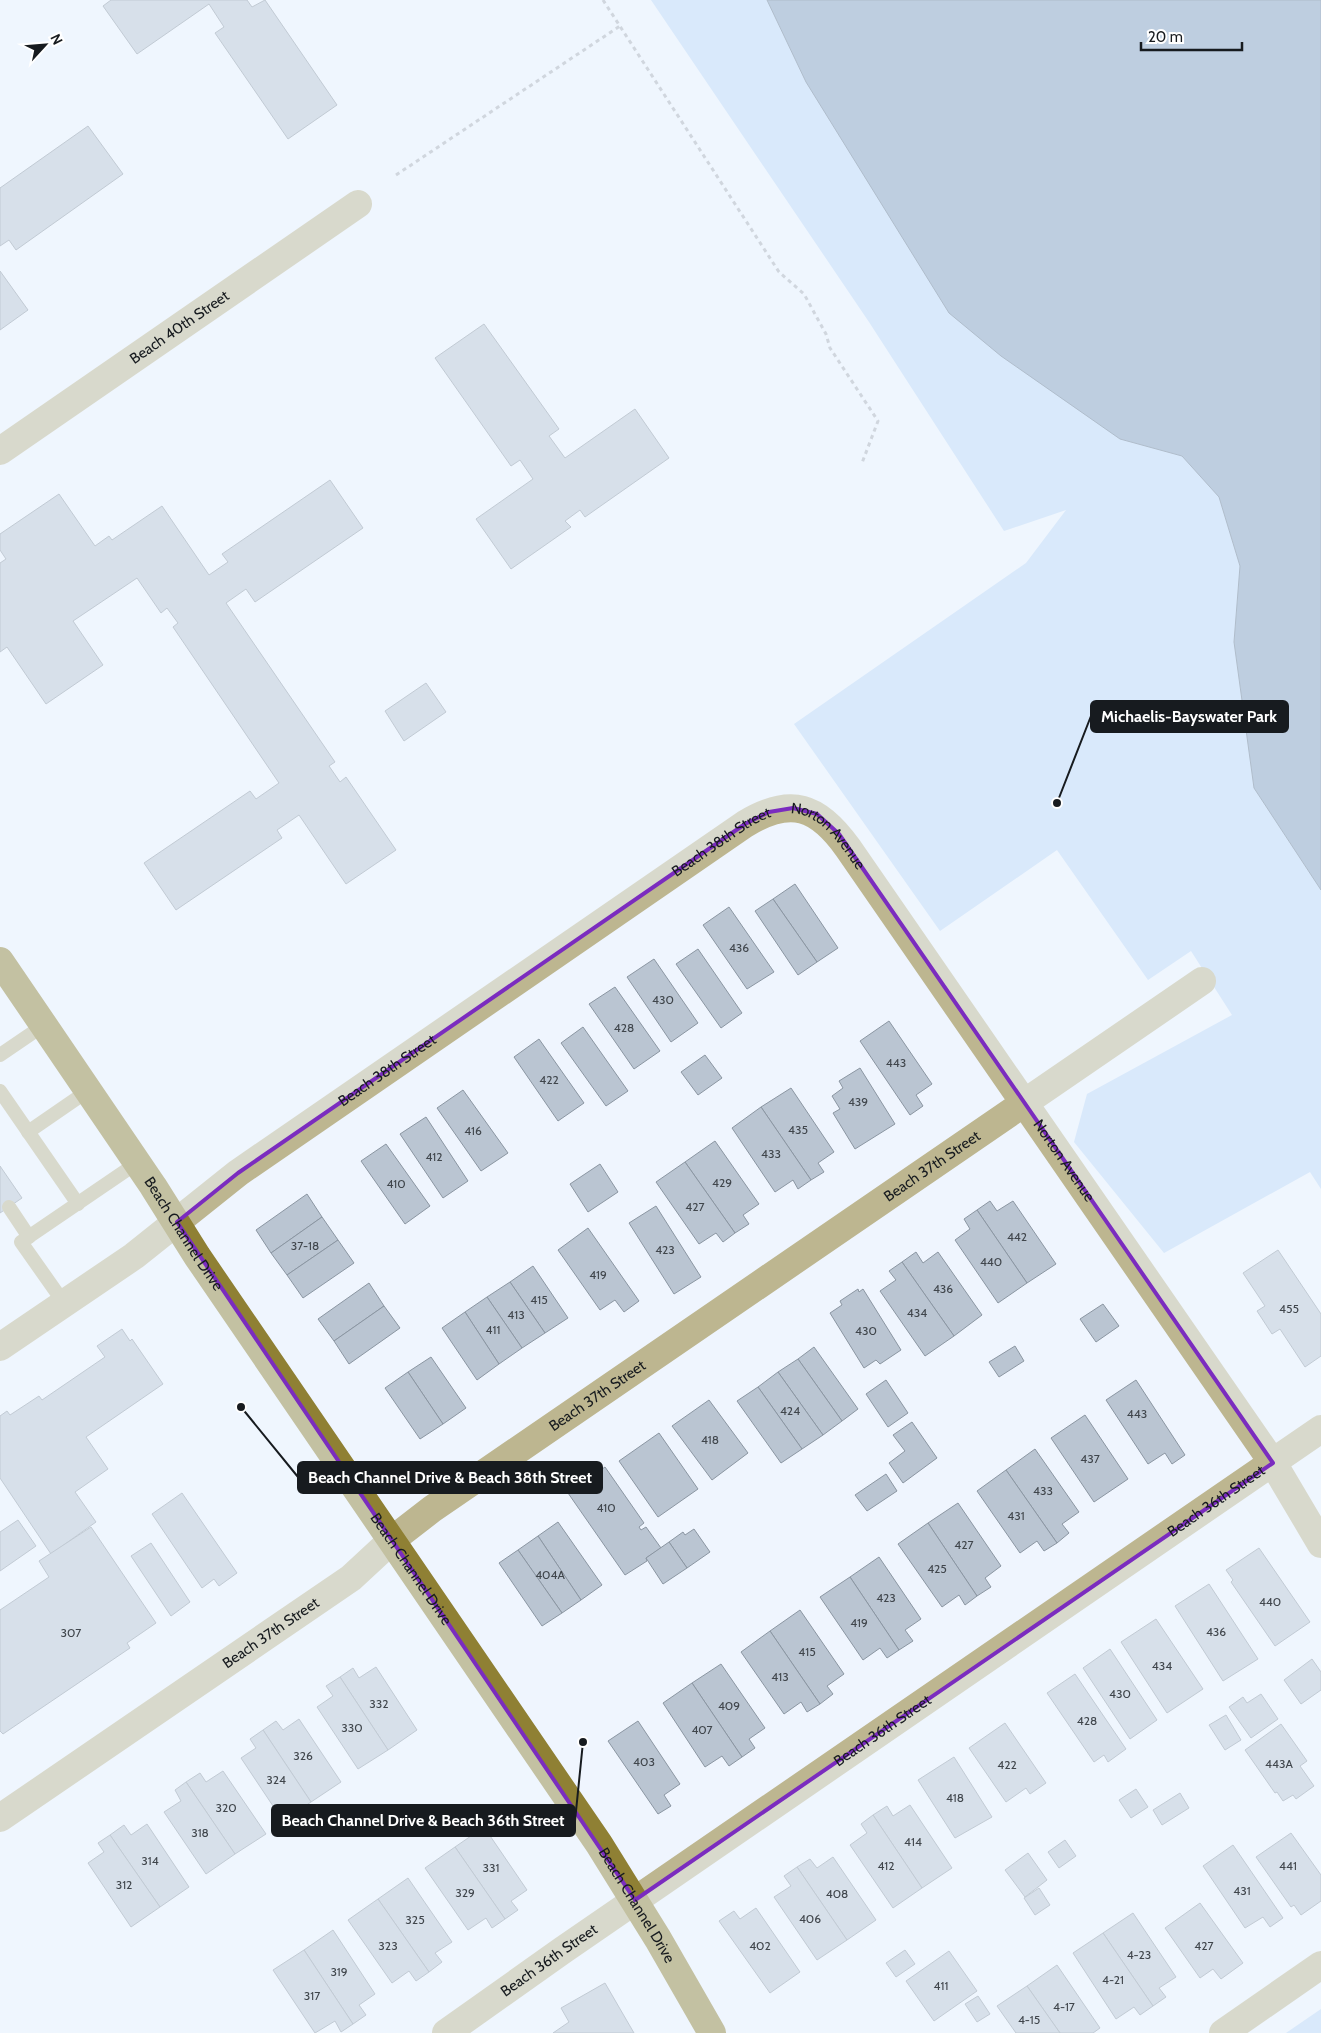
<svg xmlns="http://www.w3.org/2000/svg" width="1321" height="2033" viewBox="0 0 1321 2033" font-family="Cabin,sans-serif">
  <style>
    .green { fill: #bed9f8 }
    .water { fill: #839ebd; stroke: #63778e }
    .building { fill: #bac5d2; stroke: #8b96a2 }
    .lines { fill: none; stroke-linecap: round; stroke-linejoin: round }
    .path { stroke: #abb0b8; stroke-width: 3; stroke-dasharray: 4 4; stroke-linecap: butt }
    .lane { stroke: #bdb690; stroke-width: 14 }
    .street { stroke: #bdb690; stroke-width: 28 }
    .primary { stroke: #8f8034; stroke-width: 28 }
    .marked { fill: none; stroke: #7b2cbf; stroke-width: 4; stroke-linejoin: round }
    .labels { text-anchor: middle; stroke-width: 4; stroke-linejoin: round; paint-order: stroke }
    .number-label { font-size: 12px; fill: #40464c }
    .street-label { font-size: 15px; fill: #171b1f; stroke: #fff }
    .leader { fill: none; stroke: #171b1f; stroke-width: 2 }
    .callout-dot { fill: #171b1f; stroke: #fff; stroke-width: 2 }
    .callout { fill: #171b1f; stroke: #171b1f; stroke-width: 2 }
    .callout-label { font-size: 16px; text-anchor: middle; font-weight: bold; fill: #fff }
  </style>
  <rect width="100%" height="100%" fill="#eff5fe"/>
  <!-- green -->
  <g class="green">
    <polygon points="651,0 767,0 806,82 1120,439 1182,456 1219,497 1240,566 1234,642 1254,788 1321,890 1321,1189 1310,1172 1164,1253 1074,1142 1087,1094 1232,1015 1191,951 1148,980 1057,850 940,931 794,724 1026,563 1066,510 1004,531 869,322"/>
    <polygon points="1321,2009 1321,2033 1286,2033"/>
  </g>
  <!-- water -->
  <polygon class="water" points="767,0 1321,0 1321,890 1254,788 1234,642 1240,566 1219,497 1182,456 1120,439 1001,356 949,313 806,82"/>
  <!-- building -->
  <g class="building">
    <polygon points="111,0 247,0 252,7 265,0 337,105 288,139 215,33 224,27 209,4 137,54 103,6"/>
    <polygon points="88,126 123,174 16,250 9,240 0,246 0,188"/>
    <polygon points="0,271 28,310 0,330"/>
    <polygon points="484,324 559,429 549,436 565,458 635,409 669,458 585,517 580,510 565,521 571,527 511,569 476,519 533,479 520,460 511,466 435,358"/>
    <polygon points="330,480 363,528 255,602 246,589 226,603 335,762 329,766 340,782 346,777 396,850 346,884 299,815 277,830 282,838 176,910 144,863 250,791 256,799 279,783 173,627 178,623 167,608 161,613 137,578 73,621 103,665 46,704 7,647 0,652 0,563 6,559 0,550 0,534 59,494 95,546 109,536 112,540 162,506 209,575 228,562 222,554"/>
    <polygon points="426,683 446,712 404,741 385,711"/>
    <polygon points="795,884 838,948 817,962 773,899"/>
    <polygon points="773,899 817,962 798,975 755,911"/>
    <polygon points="729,907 774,972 747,989 703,925"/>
    <polygon points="698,949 742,1013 721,1028 676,964"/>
    <polygon points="654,959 698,1023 671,1042 627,977"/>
    <polygon points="615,987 660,1051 634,1069 589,1004"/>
    <polygon points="889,1021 932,1084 916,1095 923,1106 910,1115 860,1041"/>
    <polygon points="583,1027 628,1091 606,1106 561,1043"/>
    <polygon points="539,1039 584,1103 558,1121 514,1057"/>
    <polygon points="705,1055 722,1078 698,1095 681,1072"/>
    <polygon points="860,1068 895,1124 855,1149 833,1113 840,1109 832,1096 843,1088 839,1081"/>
    <polygon points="791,1088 834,1152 818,1163 824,1172 811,1180 761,1107"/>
    <polygon points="463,1090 508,1153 481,1171 437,1108"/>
    <polygon points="761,1107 811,1180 798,1189 793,1180 775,1192 732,1128"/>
    <polygon points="426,1117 468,1181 443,1198 400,1134"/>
    <polygon points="715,1141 759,1204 743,1215 749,1224 735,1233 685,1162"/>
    <polygon points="386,1144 430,1206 405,1224 361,1161"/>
    <polygon points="685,1162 735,1233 723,1242 716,1233 699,1244 656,1182"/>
    <polygon points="600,1164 618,1192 588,1212 570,1184"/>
    <polygon points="0,1166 22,1198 0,1213"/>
    <polygon points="307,1194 322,1217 271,1253 256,1230"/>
    <polygon points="990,1201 997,1211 1013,1201 1056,1264 1027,1283 977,1210"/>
    <polygon points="656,1206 701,1277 674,1294 629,1223"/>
    <polygon points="977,1210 1027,1283 998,1303 955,1240 970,1229 964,1219"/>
    <polygon points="322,1217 338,1240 287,1275 271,1253"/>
    <polygon points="588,1228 639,1301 624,1312 615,1300 600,1310 558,1250"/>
    <polygon points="338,1240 354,1263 303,1298 287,1275"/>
    <polygon points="1278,1250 1321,1314 1321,1356 1305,1367 1280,1329 1272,1334 1257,1311 1265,1306 1243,1273"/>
    <polygon points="916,1252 923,1263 938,1252 982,1315 954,1336 902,1262"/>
    <polygon points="902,1262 954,1336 925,1356 880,1291 896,1280 889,1271"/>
    <polygon points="533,1266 568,1318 545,1333 510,1282"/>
    <polygon points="510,1282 545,1333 522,1348 487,1297"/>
    <polygon points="369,1283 384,1306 334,1341 318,1319"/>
    <polygon points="858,1289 859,1292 863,1289 901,1350 880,1364 876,1360 864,1368 830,1313 842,1305 840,1301"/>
    <polygon points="487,1297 522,1348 499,1364 465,1312"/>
    <polygon points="1103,1304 1119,1326 1096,1342 1080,1319"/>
    <polygon points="384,1306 400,1328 349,1364 334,1341"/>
    <polygon points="465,1312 499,1364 477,1380 442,1328"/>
    <polygon points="122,1329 130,1341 132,1339 163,1384 86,1437 108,1469 75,1492 96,1522 51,1554 0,1478 0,1416 7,1411 10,1415 39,1396 42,1400 105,1357 97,1346"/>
    <polygon points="1015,1346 1024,1361 999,1377 989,1362"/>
    <polygon points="814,1347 858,1409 842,1421 798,1359"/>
    <polygon points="431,1357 466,1408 443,1424 408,1372"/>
    <polygon points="798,1359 842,1421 823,1435 778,1372"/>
    <polygon points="408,1372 443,1424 420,1439 385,1388"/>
    <polygon points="778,1372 823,1435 802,1449 758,1387"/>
    <polygon points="886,1380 908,1413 888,1427 866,1394"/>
    <polygon points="1136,1380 1185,1455 1172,1464 1165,1453 1148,1464 1106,1400"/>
    <polygon points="758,1387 802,1449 781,1463 737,1401"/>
    <polygon points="709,1400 748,1453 712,1480 672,1426"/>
    <polygon points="1085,1415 1128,1479 1094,1502 1051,1438"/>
    <polygon points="912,1422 937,1458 903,1483 889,1463 905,1451 893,1435"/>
    <polygon points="659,1433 698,1489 658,1517 619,1461"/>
    <polygon points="1035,1449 1079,1512 1062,1524 1069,1533 1057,1543 1006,1470"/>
    <polygon points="605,1467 644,1523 639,1527 641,1530 646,1527 661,1548 646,1558 647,1561 625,1575 568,1493"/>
    <polygon points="1006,1470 1057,1543 1044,1551 1037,1541 1020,1553 977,1491"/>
    <polygon points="886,1474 897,1491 867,1511 855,1495"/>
    <polygon points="182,1493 237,1573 219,1586 214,1579 202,1588 152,1514"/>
    <polygon points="958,1503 1001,1566 985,1578 991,1587 977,1596 928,1523"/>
    <polygon points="18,1520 36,1546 0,1571 0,1532"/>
    <polygon points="558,1522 602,1585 581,1600 538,1536"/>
    <polygon points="928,1523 977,1596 965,1605 959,1595 942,1607 898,1544"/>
    <polygon points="91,1527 156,1623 127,1643 130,1648 3,1734 0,1731 0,1610 49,1577 39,1561"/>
    <polygon points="694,1529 710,1552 687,1568 669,1542 683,1532 685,1535"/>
    <polygon points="538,1536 581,1600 562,1613 518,1550"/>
    <polygon points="669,1542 687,1568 663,1584 646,1558"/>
    <polygon points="151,1543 190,1602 171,1616 131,1556"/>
    <polygon points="1259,1548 1310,1622 1275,1646 1231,1582 1233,1580 1226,1570"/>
    <polygon points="518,1550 562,1613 542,1626 499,1563"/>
    <polygon points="879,1557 921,1619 905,1630 913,1641 899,1650 850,1577"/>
    <polygon points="850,1577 899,1650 887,1658 880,1648 863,1660 820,1597"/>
    <polygon points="1209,1584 1258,1659 1223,1681 1175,1606"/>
    <polygon points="800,1610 844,1674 827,1686 833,1694 820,1704 770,1631"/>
    <polygon points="1156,1619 1203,1689 1167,1713 1121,1642"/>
    <polygon points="770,1631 820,1704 807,1712 801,1702 784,1714 741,1652"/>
    <polygon points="1110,1649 1157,1720 1130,1739 1083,1668"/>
    <polygon points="1312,1659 1321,1672 1321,1690 1301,1704 1284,1680"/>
    <polygon points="721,1664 765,1728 749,1739 755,1748 742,1757 692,1683"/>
    <polygon points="376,1667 417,1730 388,1750 340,1677 353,1668 359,1678"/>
    <polygon points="1075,1674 1126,1749 1108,1762 1104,1755 1094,1762 1047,1693"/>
    <polygon points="340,1677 388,1750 358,1769 317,1707 333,1696 326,1686"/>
    <polygon points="692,1683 742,1757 729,1766 722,1756 705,1767 663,1703"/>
    <polygon points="1261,1694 1278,1719 1251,1738 1229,1707 1243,1697 1247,1703"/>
    <polygon points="1226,1715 1241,1740 1225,1750 1209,1725"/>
    <polygon points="299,1719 341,1782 311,1802 263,1730 276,1721 283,1730"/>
    <polygon points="638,1721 680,1784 664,1795 671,1806 658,1814 608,1741"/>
    <polygon points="1005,1723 1046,1783 1030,1794 1026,1788 1006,1802 969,1748"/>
    <polygon points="1281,1724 1307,1761 1300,1766 1314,1786 1296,1799 1293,1795 1283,1801 1277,1792 1275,1793 1245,1750"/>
    <polygon points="263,1730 311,1802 283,1821 241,1758 256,1748 250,1739"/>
    <polygon points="954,1757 992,1817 955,1838 918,1780"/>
    <polygon points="223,1771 266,1834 235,1854 186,1782 200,1773 206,1782"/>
    <polygon points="186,1782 235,1854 206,1874 164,1812 181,1801 175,1790"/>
    <polygon points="1136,1789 1148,1807 1131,1818 1119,1800"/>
    <polygon points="1180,1793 1189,1808 1162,1825 1153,1810"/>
    <polygon points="910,1805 952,1868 922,1888 873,1815 887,1806 893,1816"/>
    <polygon points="873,1815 922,1888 893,1908 850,1845 867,1833 861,1824"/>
    <polygon points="147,1824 189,1887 160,1907 110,1835 124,1825 131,1835"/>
    <polygon points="484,1827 527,1890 511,1901 518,1910 505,1919 455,1847"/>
    <polygon points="1291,1833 1321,1875 1321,1901 1301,1915 1294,1905 1291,1907 1256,1857"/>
    <polygon points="110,1835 160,1907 131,1927 88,1863 104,1852 98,1843"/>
    <polygon points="1065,1840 1076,1856 1059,1868 1048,1852"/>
    <polygon points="1233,1845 1283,1918 1270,1927 1263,1917 1245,1928 1203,1866"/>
    <polygon points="455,1847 505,1919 492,1928 486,1918 468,1930 425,1868"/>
    <polygon points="1028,1853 1047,1880 1025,1897 1005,1870"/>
    <polygon points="833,1857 876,1920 847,1940 797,1867 810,1859 817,1868"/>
    <polygon points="797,1867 847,1940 817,1960 774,1897 791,1886 784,1876"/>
    <polygon points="408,1878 452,1942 435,1953 442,1962 429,1972 378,1899"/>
    <polygon points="1039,1888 1050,1905 1035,1915 1024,1898"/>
    <polygon points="378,1899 429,1972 416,1981 409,1971 392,1983 348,1920"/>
    <polygon points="1200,1903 1243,1963 1221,1979 1213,1969 1200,1978 1165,1928"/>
    <polygon points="756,1908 800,1972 770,1993 719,1921 734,1911 740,1919"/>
    <polygon points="1133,1913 1176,1977 1159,1988 1166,1997 1153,2006 1103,1933"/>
    <polygon points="333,1930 375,1994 359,2005 366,2015 353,2024 304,1950"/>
    <polygon points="1103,1933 1153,2006 1140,2015 1134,2007 1116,2019 1073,1953"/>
    <polygon points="304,1950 353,2024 341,2032 335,2021 315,2033 273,1970"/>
    <polygon points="905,1950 915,1964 896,1977 886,1963"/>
    <polygon points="949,1951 977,1991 934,2021 906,1981"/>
    <polygon points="1057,1965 1100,2028 1093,2033 1060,2033 1027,1986"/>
    <polygon points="605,1983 634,2033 553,2033 569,2022 561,2008"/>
    <polygon points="1027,1986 1060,2033 1016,2033 997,2006"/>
    <polygon points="978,1996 990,2014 977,2022 965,2004"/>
  </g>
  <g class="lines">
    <!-- path -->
    <g class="path">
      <polyline points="603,0 779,272 804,294 826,334 830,348 878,421 862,463"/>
      <polyline points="396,175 620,26"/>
    </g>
    <!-- lane -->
    <g class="lane">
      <polyline points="0,1055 44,1025"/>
      <polyline points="0,1091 78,1204"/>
      <polyline points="28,1132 89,1090"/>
      <polyline points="9,1207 29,1237"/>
      <polyline points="64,1303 21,1242 137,1163"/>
    </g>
    <!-- street -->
    <g class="street">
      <path id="s1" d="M 0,451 L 358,204"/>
      <path id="s2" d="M 0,1347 L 134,1256 L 238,1173 L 745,824 C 791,796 818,806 848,848 L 1273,1463 L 1321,1544"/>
      <path id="s3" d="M 0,1818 L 351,1578 L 392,1540 L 432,1509 L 1202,981"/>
      <path id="s4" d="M 446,2033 L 563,1950 L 1321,1429"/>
      <polyline points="1223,2033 1321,1965"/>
    </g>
    <!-- primary -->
    <path class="primary" id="s5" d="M 0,961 L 153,1186 L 197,1256 L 599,1844 L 658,1939 L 712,2033"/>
  </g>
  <!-- marked area -->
  <path d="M0 0H1321V2033H0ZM 793,808 L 817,814 L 839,834 L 1273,1463 L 635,1900 L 177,1222 L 238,1173 L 745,824 L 769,812 Z" fill="#eff5fe" fill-opacity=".55" fill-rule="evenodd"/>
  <path class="marked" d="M 793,808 L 817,814 L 839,834 L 1273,1463 L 635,1900 L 177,1222 L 238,1173 L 745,824 L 769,812 Z"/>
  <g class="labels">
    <!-- number labels -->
    <g class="number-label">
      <text x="739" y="952">436</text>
      <text x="663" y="1004">430</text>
      <text x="624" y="1032">428</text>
      <text x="896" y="1067">443</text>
      <text x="549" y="1084">422</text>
      <text x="858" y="1106">439</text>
      <text x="798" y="1134">435</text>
      <text x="473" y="1135">416</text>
      <text x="771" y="1158">433</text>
      <text x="434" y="1161">412</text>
      <text x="722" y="1187">429</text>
      <text x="396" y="1188">410</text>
      <text x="695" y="1211">427</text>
      <text x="1017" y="1241">442</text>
      <text x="305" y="1250">37-18</text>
      <text x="665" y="1254">423</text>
      <text x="991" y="1266">440</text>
      <text x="598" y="1279">419</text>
      <text x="943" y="1293">436</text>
      <text x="539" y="1304">415</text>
      <text x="1289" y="1313">455</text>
      <text x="917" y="1317">434</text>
      <text x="516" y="1319">413</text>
      <text x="493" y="1334">411</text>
      <text x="866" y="1335">430</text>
      <text x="790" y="1415">424</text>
      <text x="1137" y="1418">443</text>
      <text x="710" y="1444">418</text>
      <text x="1090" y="1463">437</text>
      <text x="1043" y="1495">433</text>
      <text x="606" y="1512">410</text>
      <text x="1016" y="1520">431</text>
      <text x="964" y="1549">427</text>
      <text x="937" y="1573">425</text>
      <text x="550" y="1579">404A</text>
      <text x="886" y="1602">423</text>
      <text x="1270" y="1606">440</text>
      <text x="859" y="1627">419</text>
      <text x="1216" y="1636">436</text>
      <text x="71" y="1637">307</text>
      <text x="807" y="1656">415</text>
      <text x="1162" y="1670">434</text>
      <text x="780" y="1681">413</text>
      <text x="1120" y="1698">430</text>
      <text x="379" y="1708">332</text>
      <text x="729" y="1710">409</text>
      <text x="1087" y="1725">428</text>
      <text x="352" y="1732">330</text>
      <text x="702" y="1734">407</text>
      <text x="303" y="1760">326</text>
      <text x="644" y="1766">403</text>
      <text x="1279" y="1768">443A</text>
      <text x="1007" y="1769">422</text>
      <text x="276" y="1784">324</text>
      <text x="955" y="1802">418</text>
      <text x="226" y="1812">320</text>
      <text x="200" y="1837">318</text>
      <text x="913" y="1846">414</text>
      <text x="150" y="1865">314</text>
      <text x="886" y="1870">412</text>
      <text x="1288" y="1870">441</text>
      <text x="491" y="1872">331</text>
      <text x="124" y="1889">312</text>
      <text x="1242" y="1895">431</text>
      <text x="465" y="1897">329</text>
      <text x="837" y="1898">408</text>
      <text x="810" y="1923">406</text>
      <text x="415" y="1924">325</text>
      <text x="388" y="1950">323</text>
      <text x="760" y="1950">402</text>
      <text x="1204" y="1950">427</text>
      <text x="1139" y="1959">4-23</text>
      <text x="339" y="1976">319</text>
      <text x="1113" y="1984">4-21</text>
      <text x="941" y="1990">411</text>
      <text x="312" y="2000">317</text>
      <text x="1064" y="2011">4-17</text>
      <text x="1029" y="2024">4-15</text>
    </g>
    <!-- street labels -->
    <g class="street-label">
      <text dy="5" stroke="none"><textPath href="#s1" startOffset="218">Beach 40th Street</textPath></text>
      <text dy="5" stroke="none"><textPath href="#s2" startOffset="1008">Norton Avenue</textPath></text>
      <text dy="5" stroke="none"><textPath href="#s2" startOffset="881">Beach 38th Street</textPath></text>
      <text dy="5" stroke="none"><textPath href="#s2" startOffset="476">Beach 38th Street</textPath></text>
      <text dy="5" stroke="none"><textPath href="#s2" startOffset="1412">Norton Avenue</textPath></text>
      <text dy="5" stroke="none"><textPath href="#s3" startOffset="1138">Beach 37th Street</textPath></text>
      <text dy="5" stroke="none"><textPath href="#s5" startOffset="329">Beach Channel Drive</textPath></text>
      <text dy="5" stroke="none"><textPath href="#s3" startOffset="732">Beach 37th Street</textPath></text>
      <text dy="5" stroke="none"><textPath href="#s4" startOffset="936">Beach 36th Street</textPath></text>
      <text dy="5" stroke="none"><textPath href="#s5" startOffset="734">Beach Channel Drive</textPath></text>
      <text dy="5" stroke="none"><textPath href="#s3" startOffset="328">Beach 37th Street</textPath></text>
      <text dy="5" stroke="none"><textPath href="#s4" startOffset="531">Beach 36th Street</textPath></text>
      <text dy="5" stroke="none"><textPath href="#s5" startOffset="1139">Beach Channel Drive</textPath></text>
      <text dy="5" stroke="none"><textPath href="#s4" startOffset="126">Beach 36th Street</textPath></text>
    </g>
  </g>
  <!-- callouts -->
  <path class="leader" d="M1057 803L1091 716M241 1407L298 1477M583 1742L575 1821"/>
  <g class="callout-dot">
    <circle cx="1057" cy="803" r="5"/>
    <circle cx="241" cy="1407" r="5"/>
    <circle cx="583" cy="1742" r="5"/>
  </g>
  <g class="callout">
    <rect x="1091" y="701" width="197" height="31" rx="5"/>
    <rect x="298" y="1462" width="304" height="31" rx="5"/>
    <rect x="272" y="1805" width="303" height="31" rx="5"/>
  </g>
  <g class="callout-label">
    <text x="1189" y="722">Michaelis-Bayswater Park</text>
    <text x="450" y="1483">Beach Channel Drive &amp; Beach 38th Street</text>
    <text x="423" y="1826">Beach Channel Drive &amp; Beach 36th Street</text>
  </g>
  <!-- north arrow -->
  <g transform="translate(45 45) rotate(64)" stroke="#ffffff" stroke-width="4" paint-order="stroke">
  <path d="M0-4L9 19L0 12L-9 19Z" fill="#171b1f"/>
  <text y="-8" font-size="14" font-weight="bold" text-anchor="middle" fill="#171b1f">N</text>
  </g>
  <!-- scale -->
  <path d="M1141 42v8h101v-8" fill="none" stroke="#171b1f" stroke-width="2.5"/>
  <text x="1148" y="42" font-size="15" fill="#171b1f" stroke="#ffffff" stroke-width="4" paint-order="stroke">20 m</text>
</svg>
